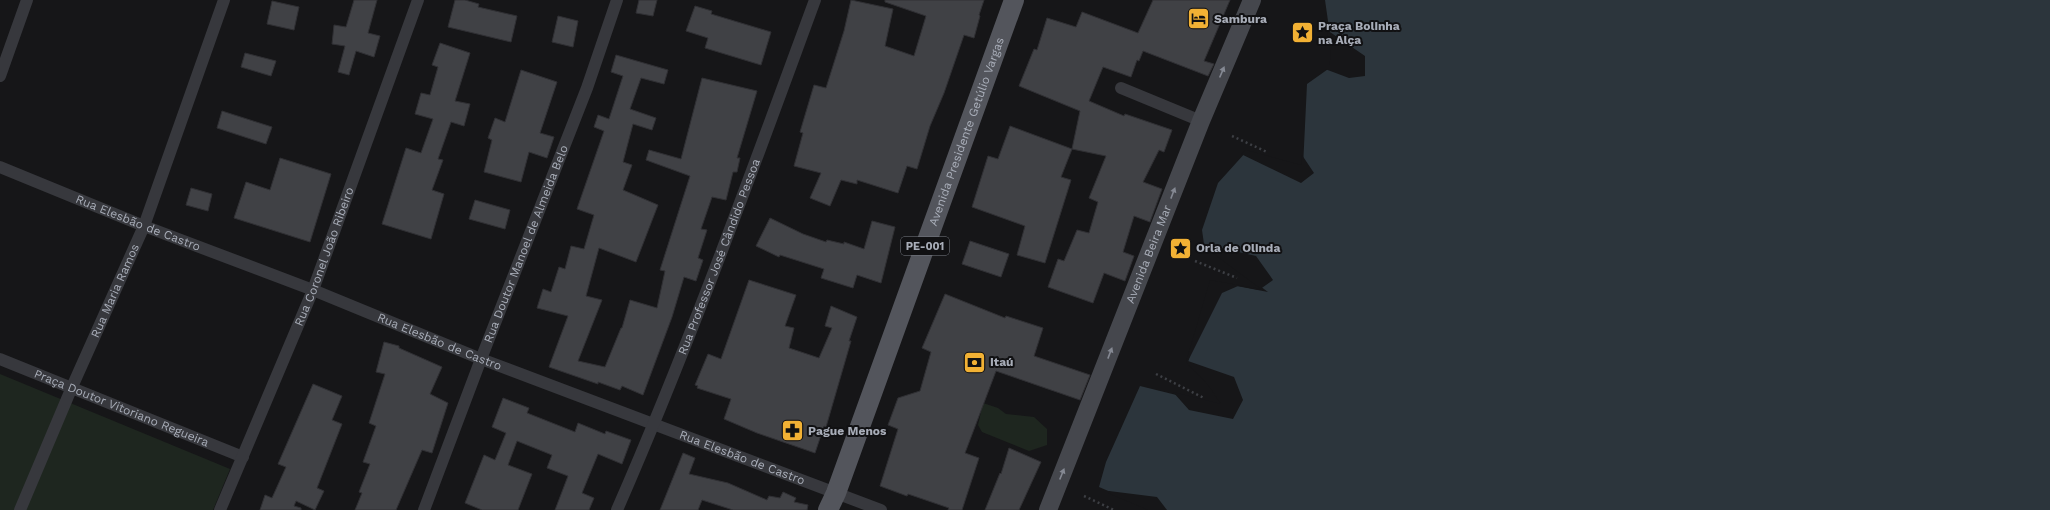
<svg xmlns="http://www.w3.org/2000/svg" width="2050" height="510" viewBox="0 0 2050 510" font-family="'Work Sans',sans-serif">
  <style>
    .green { fill: #1e261f }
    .water { fill: #2c353c }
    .pier { fill: #161618 }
    .building { fill: #404145; stroke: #303034 }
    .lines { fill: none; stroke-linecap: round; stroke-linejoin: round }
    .path { stroke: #3d3f44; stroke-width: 2.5; stroke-dasharray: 2 3; stroke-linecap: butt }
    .street { stroke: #37383d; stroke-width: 12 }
    .secondary { stroke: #45474d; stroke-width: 18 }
    .primary { stroke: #53555c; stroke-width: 20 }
    .oneway { fill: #858993 }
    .labels { text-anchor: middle; stroke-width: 4; stroke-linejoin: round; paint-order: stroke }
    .shield { fill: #111113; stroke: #7b7e86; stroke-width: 1 }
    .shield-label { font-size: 11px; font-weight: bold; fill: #a8adb8 }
    .poi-label { font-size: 12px; font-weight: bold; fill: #a8adb8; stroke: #111113; text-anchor: start }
    .street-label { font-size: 12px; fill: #a8adb8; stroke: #111113 }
  </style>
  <rect width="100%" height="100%" fill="#161618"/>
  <!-- green -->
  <g class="green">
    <polygon points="0,374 230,469 213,510 0,510"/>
    <polygon points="983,403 998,408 1006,414 1034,417 1047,429 1047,445 1029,451 982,432 978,425"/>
  </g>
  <!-- water -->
  <polygon class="water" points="1325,0 2050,0 2050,510 1153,510 1099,487 1106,462 1140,386 1225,407 1210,384 1188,362 1211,281 1268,292 1204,244 1202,230 1218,183 1246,152 1303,167 1307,84 1331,67 1333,56"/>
  <!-- pier -->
  <g class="pier">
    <polygon points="1327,30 1365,56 1365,76 1349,78 1325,69 1329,65 1331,56"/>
    <polygon points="1246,150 1301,165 1302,155 1314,173 1301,183 1241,154"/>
    <polygon points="1204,244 1256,256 1273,280 1259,290 1238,286 1222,293 1188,361 1234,377 1243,400 1233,419 1189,410 1173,392 1221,404 1208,385 1186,362 1210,280 1261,289 1203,246"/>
    <polygon points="1109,491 1157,497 1167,510 1148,510 1108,493"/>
  </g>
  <!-- building -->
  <g class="building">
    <polygon points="354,0 377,0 368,33 380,36 374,57 356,51 349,75 338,72 345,46 332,44 334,25 346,27"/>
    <polygon points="455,0 465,0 479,4 478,7 517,16 511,42 448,27"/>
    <polygon points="639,0 657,0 653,16 636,13"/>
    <polygon points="851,0 893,9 885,46 914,56 926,16 885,2 885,0 984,0 979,15 980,16 974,38 964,35 944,93 930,126 917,169 907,166 898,193 857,180 857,184 841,180 830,206 810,198 821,173 794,166 803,133 800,132 814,85 826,88 844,31"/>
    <polygon points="1153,0 1230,0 1204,61 1214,64 1208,76 1143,51 1139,61 1137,60 1131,77 1103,67 1089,101 1124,116 1125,114 1172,130 1164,152 1159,150 1143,182 1162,189 1150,222 1134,216 1123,252 1134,256 1125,281 1104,273 1093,303 1048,287 1058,259 1064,261 1077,230 1089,233 1098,202 1089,198 1106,156 1072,149 1080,111 1019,86 1034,49 1037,50 1047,18 1076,27 1082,12 1138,33"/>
    <polygon points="272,1 299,7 294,30 267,24"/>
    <polygon points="695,6 712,11 711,14 771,32 761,65 705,48 708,38 686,31"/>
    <polygon points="558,16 578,21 573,47 552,42"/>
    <polygon points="440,43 470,53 455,101 470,104 464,126 451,122 438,159 443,160 432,190 444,194 431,239 382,224 406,148 421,153 433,119 415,114 421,93 430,95 438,67 432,65"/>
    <polygon points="245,53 276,61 271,76 241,67"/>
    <polygon points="616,55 668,70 664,84 641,78 630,109 656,118 652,130 633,124 623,162 632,165 623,190 658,205 636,262 599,248 586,296 602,300 578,361 605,367 621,328 622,328 630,300 657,308 665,271 660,270 690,176 646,160 649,150 681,159 702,78 757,91 737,158 740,158 737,172 733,172 726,200 712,197 701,229 707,230 698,258 703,260 696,281 684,277 672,317 643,395 622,386 620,390 598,382 598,384 549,367 568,316 537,308 543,289 551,292 559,267 565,269 571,246 584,249 594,215 577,209 604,131 594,127 598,115 609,119 623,76 611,72"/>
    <polygon points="521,70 557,82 540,133 554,137 547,158 529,152 521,182 484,172 492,140 488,138 495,118 505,122"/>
    <polygon points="222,111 272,127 266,144 217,128"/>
    <polygon points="1010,126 1072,149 1061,177 1071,180 1045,263 1017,255 1025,226 972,207 988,156 998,159"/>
    <polygon points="280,158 331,174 310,242 234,218 246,182 270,190"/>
    <polygon points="191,188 212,194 208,211 186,205"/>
    <polygon points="475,200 510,210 505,229 469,219"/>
    <polygon points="770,218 803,234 826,242 827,240 844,244 844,242 864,249 872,221 895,227 881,283 857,275 853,288 821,278 824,269 780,255 779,257 756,246"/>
    <polygon points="970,241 1009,254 1001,277 962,264"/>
    <polygon points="749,280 796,295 785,326 794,328 789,348 819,358 832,328 825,326 831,306 857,317 849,341 851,341 826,427 824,426 815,453 757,433 724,419 731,399 697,388 698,386 695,385 708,354 721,359"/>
    <polygon points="945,294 1005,318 1006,316 1043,328 1034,356 1090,375 1080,400 996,371 965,453 979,458 962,510 948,510 949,508 908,494 907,496 880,486 898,429 888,425 898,398 920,391 931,352 922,348"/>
    <polygon points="384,342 399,346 399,348 442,367 430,394 448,403 432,453 422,450 396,510 355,510 362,493 359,492 370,464 363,462 376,426 369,423 385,374 376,372"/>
    <polygon points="313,384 342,396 332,420 342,424 317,488 324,491 315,510 296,501 294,506 301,508 301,510 260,510 265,495 272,498 286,467 278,464"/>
    <polygon points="503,398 529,408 527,413 575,432 578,423 605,434 606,431 631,440 622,464 598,454 582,493 594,498 589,510 555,510 568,476 547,468 552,455 517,441 508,465 532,474 518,510 482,510 465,503 484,455 495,460 506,433 492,427"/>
    <polygon points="1009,448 1041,462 1019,510 985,510 1000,473 1001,474"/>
    <polygon points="683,453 695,458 689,474 728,483 767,500 769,496 780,498 783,492 796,498 794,502 808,505 807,510 733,510 702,500 698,510 660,510"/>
  </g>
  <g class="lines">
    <!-- path -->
    <g class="path">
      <polyline points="1232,136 1267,152"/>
      <polyline points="1195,261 1237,278"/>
      <polyline points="1156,374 1204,398"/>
      <polyline points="1084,496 1114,510"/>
    </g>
    <!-- street -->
    <g class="street">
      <polyline points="0,76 27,0"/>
      <polyline points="1121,88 1201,121"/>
      <path id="s1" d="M 0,167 L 144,226 L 313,290 L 481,359 L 881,510"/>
      <path id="s2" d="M 0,359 L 243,457"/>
      <path id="s3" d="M 20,510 L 72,387 L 144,226 L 224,0"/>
      <path id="s4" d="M 220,510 L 313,290 L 418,0"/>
      <path id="s5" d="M 424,510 L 481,359 L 587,88 L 617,0"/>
      <path id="s6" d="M 617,510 C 690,343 752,171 815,0"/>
    </g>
    <!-- secondary -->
    <path class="secondary" id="s7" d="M 1048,510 L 1201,121 L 1252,0"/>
    <!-- primary -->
    <path class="primary" id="s8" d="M 828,510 L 836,493 L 1014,0"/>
  </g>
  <!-- one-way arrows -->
  <defs><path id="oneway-solid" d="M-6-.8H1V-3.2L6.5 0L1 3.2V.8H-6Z"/></defs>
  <g class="oneway">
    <use href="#oneway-solid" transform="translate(1222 72) rotate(-67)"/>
    <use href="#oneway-solid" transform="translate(1173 193) rotate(-69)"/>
    <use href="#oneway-solid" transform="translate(1110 353) rotate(-69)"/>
    <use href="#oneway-solid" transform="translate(1062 474) rotate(-68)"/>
  </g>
  <!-- icons -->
  <defs>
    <symbol id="hotel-square" viewBox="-11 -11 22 22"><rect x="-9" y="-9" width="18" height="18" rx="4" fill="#f2b134" stroke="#111113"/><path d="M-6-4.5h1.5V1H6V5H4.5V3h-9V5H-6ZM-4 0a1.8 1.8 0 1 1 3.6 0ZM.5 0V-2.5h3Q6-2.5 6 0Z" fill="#111"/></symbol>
    <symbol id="sight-square" viewBox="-11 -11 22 22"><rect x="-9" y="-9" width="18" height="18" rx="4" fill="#f2b134" stroke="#111113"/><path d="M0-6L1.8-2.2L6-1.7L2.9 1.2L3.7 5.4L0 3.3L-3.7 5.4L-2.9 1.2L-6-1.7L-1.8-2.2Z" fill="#111"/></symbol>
    <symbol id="bank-square" viewBox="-11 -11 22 22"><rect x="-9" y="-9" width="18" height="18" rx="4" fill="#f2b134" stroke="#111113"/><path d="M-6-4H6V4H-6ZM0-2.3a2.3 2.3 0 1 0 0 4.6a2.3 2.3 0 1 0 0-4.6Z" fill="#111"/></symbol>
    <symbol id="pharmacy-square" viewBox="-11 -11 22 22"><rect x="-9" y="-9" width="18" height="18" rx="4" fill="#f2b134" stroke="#111113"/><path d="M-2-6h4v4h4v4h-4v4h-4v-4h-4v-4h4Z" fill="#111"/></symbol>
  </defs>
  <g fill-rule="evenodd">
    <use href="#hotel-square" x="1186" y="6" width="25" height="25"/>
    <use href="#sight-square" x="1290" y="20" width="25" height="25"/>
    <use href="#sight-square" x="1168" y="236" width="25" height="25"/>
    <use href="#bank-square" x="962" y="350" width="25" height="25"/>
    <use href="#pharmacy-square" x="780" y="418" width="25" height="25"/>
  </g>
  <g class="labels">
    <!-- shield labels -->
    <rect class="shield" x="901" y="237" width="48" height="18" rx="3"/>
    <g class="shield-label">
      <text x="925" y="250">PE-001</text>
    </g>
    <!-- poi labels -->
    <g class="poi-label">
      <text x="1214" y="23">Sambura</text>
      <text x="1318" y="30">Praça Bolinha<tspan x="1318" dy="14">na Alça</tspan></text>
      <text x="1196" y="252">Orla de Olinda</text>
      <text x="990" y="366">Itaú</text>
      <text x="808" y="435">Pague Menos</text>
    </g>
    <!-- street labels -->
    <g class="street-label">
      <text dy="4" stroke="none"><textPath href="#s8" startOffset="403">Avenida Presidente Getúlio Vargas</textPath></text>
      <text dy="4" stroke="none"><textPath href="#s1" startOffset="149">Rua Elesbão de Castro</textPath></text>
      <text dy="4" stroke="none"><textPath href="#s5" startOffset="285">Rua Doutor Manoel de Almeida Belo</textPath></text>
      <text dy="4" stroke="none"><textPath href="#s7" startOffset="275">Avenida Beira Mar</textPath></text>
      <text dy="4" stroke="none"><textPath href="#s6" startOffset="273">Rua Professor José Cândido Pessoa</textPath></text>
      <text dy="4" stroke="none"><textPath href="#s4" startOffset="274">Rua Coronel João Ribeiro</textPath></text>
      <text dy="4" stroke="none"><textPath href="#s3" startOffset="239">Rua Maria Ramos</textPath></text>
      <text dy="4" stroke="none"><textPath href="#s1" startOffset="473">Rua Elesbão de Castro</textPath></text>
      <text dy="4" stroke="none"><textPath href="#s2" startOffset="131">Praça Doutor Vitoriano Regueira</textPath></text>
      <text dy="4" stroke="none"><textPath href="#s1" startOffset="797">Rua Elesbão de Castro</textPath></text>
    </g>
  </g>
</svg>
